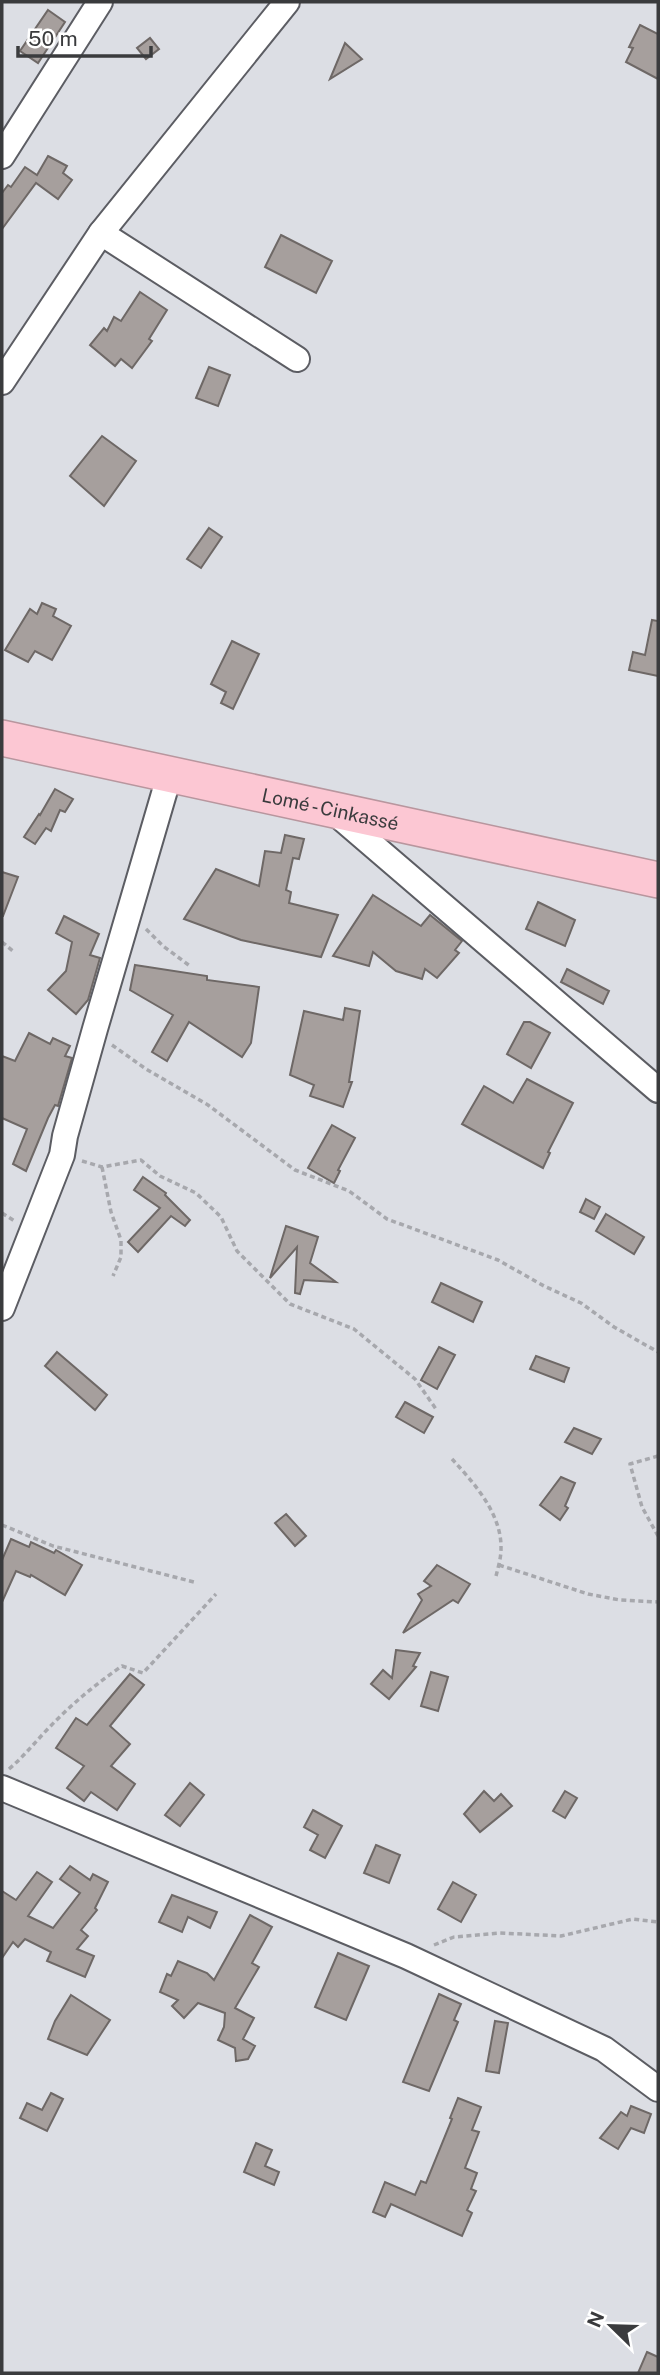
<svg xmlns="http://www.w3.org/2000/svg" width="660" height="2375" viewBox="0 0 660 2375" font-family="'Public Sans',sans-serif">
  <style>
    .building { fill: #a69f9d; stroke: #6e6866; stroke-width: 2 }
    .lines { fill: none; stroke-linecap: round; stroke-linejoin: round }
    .minor-casing { stroke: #5c5d63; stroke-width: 28 }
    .highway-casing { stroke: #b8969e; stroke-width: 38 }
    .path { stroke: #a7a8ad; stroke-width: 3.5; stroke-dasharray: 5 3.5; stroke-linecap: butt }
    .minor { stroke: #fff; stroke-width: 24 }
    .highway { stroke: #fcc7d3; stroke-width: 35 }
    .labels { text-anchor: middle; stroke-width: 6; stroke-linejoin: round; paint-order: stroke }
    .street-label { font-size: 19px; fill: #3a3b3d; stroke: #fff }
  </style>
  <rect width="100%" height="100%" fill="#dcdee4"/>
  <!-- building -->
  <g class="building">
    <polygon points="48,10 65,22 38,63 20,51"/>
    <polygon points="640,25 658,34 658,79 626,62 633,48 629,47"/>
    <polygon points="150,38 159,49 146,59 137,48"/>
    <polygon points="345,43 362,59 330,79"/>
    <polygon points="48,156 67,166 63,173 72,180 58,199 36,183 2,229 2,193 8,185 11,187 25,167 37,175"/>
    <polygon points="281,235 332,261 316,293 265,267"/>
    <polygon points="140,292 167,310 149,339 152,341 132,368 121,359 115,366 90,345 104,328 107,331 114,317 121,321"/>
    <polygon points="209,367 230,375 218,406 196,398"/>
    <polygon points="102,436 136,461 104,506 70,476"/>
    <polygon points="209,528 222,537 201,568 187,559"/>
    <polygon points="42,603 56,609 53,616 71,626 52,660 35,651 28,662 5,650 30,609 37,614"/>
    <polygon points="652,620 658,621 658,676 629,670 633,652 645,655"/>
    <polygon points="232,641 259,654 233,709 221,703 226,692 211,684"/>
    <polygon points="55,789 73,799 65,812 60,810 51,831 46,828 35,844 24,837 39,814 40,815"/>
    <polygon points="285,835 304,839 299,859 293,858 286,890 291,892 289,903 338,915 321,957 241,940 184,919 216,869 259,886 265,851 281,853"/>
    <polygon points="2,872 18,877 3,916 2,916"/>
    <polygon points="373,895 421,926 430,915 462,941 455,950 459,953 437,978 425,969 422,979 396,971 373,952 369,966 333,956"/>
    <polygon points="538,902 575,920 565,946 526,929"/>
    <polygon points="64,916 99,934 90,955 100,958 88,1000 76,1014 48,990 66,971 72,942 56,933"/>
    <polygon points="135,965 207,976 207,980 259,987 251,1043 242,1057 189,1022 167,1061 152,1052 173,1015 130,990"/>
    <polygon points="567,969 609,991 603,1004 561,982"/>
    <polygon points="345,1008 360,1011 349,1082 352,1082 343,1107 310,1096 314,1085 290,1075 304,1011 343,1020"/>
    <polygon points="524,1022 530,1022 550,1033 531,1068 507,1054"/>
    <polygon points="29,1033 50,1044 53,1038 70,1046 65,1056 72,1058 58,1106 55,1105 48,1118 26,1171 13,1164 27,1129 2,1118 2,1056 15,1061"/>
    <polygon points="527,1079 573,1103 548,1152 550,1153 543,1168 462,1124 484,1086 513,1103"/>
    <polygon points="332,1125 355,1138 338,1170 340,1171 334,1183 308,1168"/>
    <polygon points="143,1177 166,1193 165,1195 190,1220 185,1226 171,1216 138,1252 128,1242 160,1208 134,1190"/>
    <polygon points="586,1199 600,1207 594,1219 580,1212"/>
    <polygon points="606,1214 644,1237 634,1254 596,1231"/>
    <polygon points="286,1226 318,1237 310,1263 336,1282 304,1280 300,1294 295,1293 297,1247 270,1278"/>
    <polygon points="441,1283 482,1302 473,1322 432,1302"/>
    <polygon points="439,1347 455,1355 437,1389 421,1380"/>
    <polygon points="57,1352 107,1395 95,1410 45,1366"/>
    <polygon points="536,1356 569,1368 564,1382 530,1369"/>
    <polygon points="405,1402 433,1417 424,1433 396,1417"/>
    <polygon points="574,1428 601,1439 592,1454 565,1442"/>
    <polygon points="561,1477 575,1483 565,1506 568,1508 560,1520 540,1505"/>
    <polygon points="286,1514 306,1536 295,1546 275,1523"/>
    <polygon points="11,1539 29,1547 31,1542 54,1553 56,1550 82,1565 65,1595 31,1575 30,1577 16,1571 2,1602 2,1560"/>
    <polygon points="437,1565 470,1584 458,1603 453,1600 403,1633 422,1600 418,1594 431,1586 424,1581"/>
    <polygon points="396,1650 420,1653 413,1666 416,1667 389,1699 371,1684 383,1670 392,1678"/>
    <polygon points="431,1672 448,1677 438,1711 421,1706"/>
    <polygon points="130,1674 144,1685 110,1726 130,1744 111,1766 135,1784 117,1810 91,1792 84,1801 67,1788 84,1766 56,1748 76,1718 87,1725"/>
    <polygon points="190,1783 204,1795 180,1826 165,1815"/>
    <polygon points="484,1791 494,1801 501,1794 512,1806 480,1832 464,1814"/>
    <polygon points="565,1791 577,1798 565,1818 553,1811"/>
    <polygon points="313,1810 342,1826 325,1858 310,1850 318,1835 304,1827"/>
    <polygon points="376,1845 400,1855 389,1883 364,1873"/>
    <polygon points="70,1866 90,1880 93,1874 108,1882 95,1908 97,1910 81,1930 88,1936 77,1949 94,1956 85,1977 47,1961 51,1952 25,1939 18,1947 13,1942 2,1958 2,1891 16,1900 37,1872 52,1882 28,1916 53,1928 80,1893 60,1879"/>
    <polygon points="453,1882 476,1895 461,1922 438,1909"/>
    <polygon points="172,1895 217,1912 210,1928 188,1917 182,1932 159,1922"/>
    <polygon points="250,1915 272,1927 252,1963 259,1967 235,2008 254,2018 243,2039 255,2046 248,2059 236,2061 235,2048 218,2040 224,2027 225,2013 198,2003 184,2018 172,2006 178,2000 160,1992 167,1974 171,1976 178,1961 207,1973 214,1980"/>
    <polygon points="338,1953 369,1966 346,2020 315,2007"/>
    <polygon points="439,1994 461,2004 454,2020 458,2022 429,2091 403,2082"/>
    <polygon points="71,1995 110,2020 87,2055 48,2039 55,2021"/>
    <polygon points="495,2021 508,2023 499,2073 486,2071"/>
    <polygon points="51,2093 63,2099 47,2131 20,2118 27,2103 42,2110"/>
    <polygon points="458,2098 481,2107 472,2130 479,2132 465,2168 477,2173 471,2189 476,2191 467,2210 472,2213 462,2236 391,2204 385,2217 373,2212 385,2182 415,2195 421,2181 426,2183 452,2119 450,2118"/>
    <polygon points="631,2106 651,2114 644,2133 631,2128 618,2149 600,2138 621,2112 627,2116"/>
    <polygon points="256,2143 272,2150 265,2166 279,2172 274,2185 244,2172"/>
    <polygon points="647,2352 658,2357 658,2373 638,2373"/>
  </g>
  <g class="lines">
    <defs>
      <g id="minor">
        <polyline points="2,156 100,2"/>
        <polyline points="101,233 297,359"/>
        <polyline points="2,382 101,233 287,2"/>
        <polyline points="334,812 658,1090"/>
        <polyline points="2,1308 62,1155 65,1136 95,1029 170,773"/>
        <polyline points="2,1788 406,1956 604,2049 658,2089"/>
      </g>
      <g id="highway">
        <path id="s1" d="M 2,738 L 658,880"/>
      </g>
    </defs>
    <!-- minor casing -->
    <use href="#minor" class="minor-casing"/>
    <!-- highway casing -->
    <use href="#highway" class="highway-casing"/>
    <!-- path -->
    <g class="path">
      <polyline points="146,929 163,946 190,966"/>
      <polyline points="2,942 14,952"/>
      <polyline points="112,1045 146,1069 208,1105 295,1170 349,1191 387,1219 498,1260 544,1286 581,1303 614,1327 658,1352"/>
      <polyline points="82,1161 102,1167 141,1160 160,1176 196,1193 221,1217 237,1251 290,1304 354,1329 415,1379 436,1409"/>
      <polyline points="102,1167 111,1212 121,1240 121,1257 113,1276"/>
      <polyline points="2,1213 16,1222"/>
      <polyline points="658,1456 630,1464 642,1507 658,1536"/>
      <path d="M 452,1459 C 474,1483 502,1514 501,1549 C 501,1558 498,1568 496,1576"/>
      <polyline points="2,1525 53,1546 194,1582"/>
      <polyline points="499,1565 588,1594 620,1600 658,1602"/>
      <path d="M 9,1769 C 22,1758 32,1746 43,1734 C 67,1708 93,1686 122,1666 L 143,1673 L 216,1594"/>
      <polyline points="434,1945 454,1937 500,1933 561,1936 633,1919 658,1922"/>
    </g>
    <!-- minor -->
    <use href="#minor" class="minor"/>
    <!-- highway -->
    <use href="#highway" class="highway"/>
  </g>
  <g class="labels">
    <!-- street labels -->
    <g class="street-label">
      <text dy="7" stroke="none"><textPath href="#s1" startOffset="336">Lomé - Cinkassé</textPath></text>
    </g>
  </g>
  <!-- border -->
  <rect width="660" height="2375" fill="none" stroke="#3a3b3d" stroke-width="7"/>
  <!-- north arrow -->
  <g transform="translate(611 2326) rotate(293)" stroke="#ffffff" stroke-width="5" paint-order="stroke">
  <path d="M0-5L12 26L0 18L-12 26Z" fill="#3a3b3d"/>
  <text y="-10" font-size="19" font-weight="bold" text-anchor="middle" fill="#3a3b3d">N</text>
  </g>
  <!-- scale -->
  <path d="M18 46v10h133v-10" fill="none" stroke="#3a3b3d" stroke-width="3.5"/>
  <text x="28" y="46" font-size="21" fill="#3a3b3d" stroke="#ffffff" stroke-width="5" paint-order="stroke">50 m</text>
</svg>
